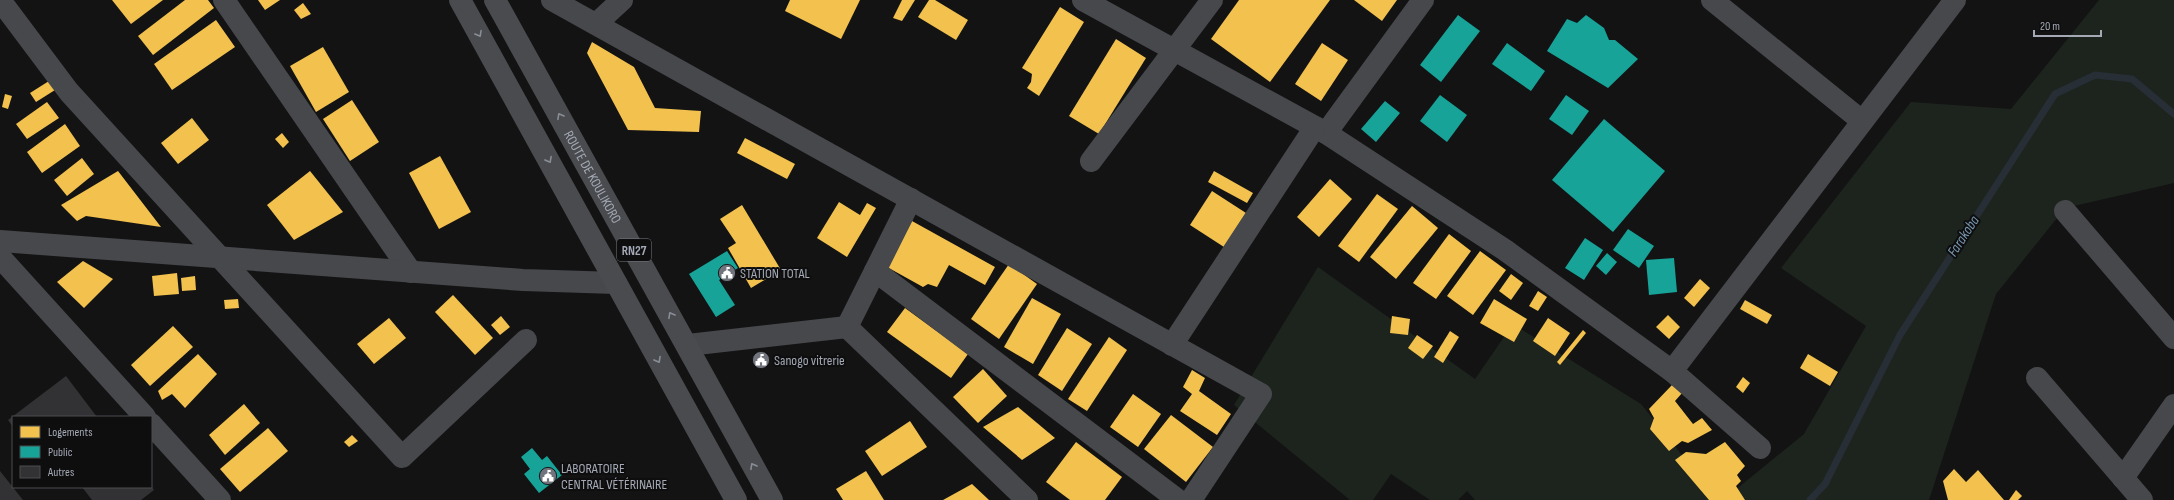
<svg xmlns="http://www.w3.org/2000/svg" width="2174" height="500" viewBox="0 0 2174 500" font-family="'Sofia Sans Condensed',sans-serif">
  <style>
    .green { fill: #1d241e }
    .homes { fill: #f2c14e }
    .public { fill: #17a398 }
    .lines { fill: none; stroke-linecap: round; stroke-linejoin: round }
    .stream { stroke: #272e35; stroke-width: 7 }
    .building { fill: #323234 }
    .minor { stroke: #47484c; stroke-width: 22 }
    .major { stroke: #494b4e; stroke-width: 22 }
    .oneway { stroke: #898d96 }
    .labels { text-anchor: middle; stroke-width: 4; stroke-linejoin: round; paint-order: stroke }
    .shield { fill: #0e0e0f; stroke: #777a83; stroke-width: 1 }
    .shield-label { font-size: 13px; font-weight: bold; fill: #a4a9b5 }
    .street-label { font-size: 14px; fill: #a4a9b5; stroke: #0e0e0f }
    .poi-label { font-size: 14px; fill: #a4a9b5; stroke: #0e0e0f; text-anchor: start }
    .water-label { font-size: 15px; font-style: italic; fill: #7998b2; stroke: #0e0e0f }
  </style>
  <rect width="100%" height="100%" fill="#131314"/>
  <!-- green -->
  <g class="green">
    <polygon points="2099,0 2174,0 2174,183 2065,208 1996,294 1929,500 1723,500 1804,434 1866,326 1781,268 1911,102 2011,109"/>
    <polygon points="1318,267 1475,379 1513,324 1641,404 1718,500 1475,500 1467,491 1458,500 1430,500 1391,474 1373,500 1350,500 1234,405"/>
  </g>
  <!-- homes -->
  <g class="homes">
    <polygon points="112,0 163,0 131,24"/>
    <polygon points="185,0 208,0 214,8 153,55 138,36"/>
    <polygon points="258,0 280,0 265,10"/>
    <polygon points="790,0 860,0 841,39 785,11"/>
    <polygon points="902,0 915,0 902,21 893,18"/>
    <polygon points="929,0 935,0 968,20 956,40 918,17"/>
    <polygon points="1239,0 1330,0 1270,82 1211,39"/>
    <polygon points="1354,0 1397,0 1382,21"/>
    <polygon points="303,3 311,14 301,19 294,10"/>
    <polygon points="1060,7 1084,22 1039,96 1027,88 1031,82 1032,74 1022,68"/>
    <polygon points="216,20 235,47 172,90 154,64"/>
    <polygon points="1116,39 1146,58 1099,134 1069,116"/>
    <polygon points="592,42 634,67 655,108 701,111 699,132 628,130 587,53"/>
    <polygon points="1322,43 1348,60 1321,101 1295,84"/>
    <polygon points="323,47 349,92 316,112 290,66"/>
    <polygon points="49,81 55,90 36,102 30,93"/>
    <polygon points="5,94 12,96 8,109 2,107"/>
    <polygon points="352,100 379,142 350,161 323,119"/>
    <polygon points="47,102 59,118 27,139 16,124"/>
    <polygon points="192,118 209,140 178,164 161,143"/>
    <polygon points="65,124 80,146 42,173 27,152"/>
    <polygon points="282,133 289,142 283,148 275,139"/>
    <polygon points="745,138 795,164 787,179 737,153"/>
    <polygon points="440,156 471,212 439,229 409,173"/>
    <polygon points="82,158 94,174 67,196 54,180"/>
    <polygon points="118,171 161,227 86,216 77,221 61,205"/>
    <polygon points="310,171 343,212 294,240 267,205"/>
    <polygon points="1214,171 1253,193 1247,203 1208,182"/>
    <polygon points="1330,179 1352,199 1319,237 1297,217"/>
    <polygon points="1212,191 1246,213 1224,247 1190,225"/>
    <polygon points="1377,194 1398,209 1359,262 1338,246"/>
    <polygon points="839,202 860,215 867,203 876,208 847,257 817,238"/>
    <polygon points="742,205 781,270 751,288 728,248 736,243 720,219"/>
    <polygon points="1412,206 1438,228 1396,279 1370,257"/>
    <polygon points="912,221 995,267 985,285 949,265 937,287 928,284 923,287 887,267"/>
    <polygon points="1449,234 1471,251 1436,299 1413,283"/>
    <polygon points="1480,251 1506,270 1473,315 1447,296"/>
    <polygon points="83,261 113,279 84,308 57,282"/>
    <polygon points="1009,264 1037,284 999,339 971,319"/>
    <polygon points="177,273 179,294 154,296 152,276"/>
    <polygon points="1511,274 1523,283 1511,300 1499,291"/>
    <polygon points="195,276 196,290 182,291 181,278"/>
    <polygon points="1700,279 1710,288 1694,307 1684,298"/>
    <polygon points="1538,291 1547,297 1538,311 1529,306"/>
    <polygon points="453,295 493,338 475,355 435,312"/>
    <polygon points="1032,298 1061,314 1033,364 1004,347"/>
    <polygon points="238,299 239,308 225,309 224,300"/>
    <polygon points="1494,299 1527,319 1514,342 1480,323"/>
    <polygon points="1745,300 1772,315 1767,324 1740,309"/>
    <polygon points="905,308 968,354 951,378 887,332"/>
    <polygon points="1668,315 1680,327 1669,339 1656,327"/>
    <polygon points="501,316 510,327 500,335 491,325"/>
    <polygon points="1392,316 1410,319 1408,335 1390,333"/>
    <polygon points="389,318 406,338 374,364 357,344"/>
    <polygon points="1548,318 1570,333 1555,356 1533,341"/>
    <polygon points="173,326 193,347 150,386 131,365"/>
    <polygon points="1067,328 1092,344 1062,391 1038,375"/>
    <polygon points="1583,330 1586,333 1560,365 1557,362"/>
    <polygon points="1450,331 1459,337 1443,363 1434,357"/>
    <polygon points="1417,335 1433,346 1423,359 1408,348"/>
    <polygon points="1109,337 1127,350 1087,411 1068,399"/>
    <polygon points="198,354 217,374 185,408 172,394 162,400 158,391"/>
    <polygon points="1808,354 1838,372 1830,386 1800,368"/>
    <polygon points="983,369 1007,396 978,423 953,397"/>
    <polygon points="1192,370 1205,378 1199,391 1231,414 1217,435 1180,411 1192,394 1183,387"/>
    <polygon points="1743,377 1750,383 1743,393 1736,387"/>
    <polygon points="1672,385 1683,392 1675,401 1693,424 1702,418 1712,430 1688,443 1682,441 1669,451 1650,429 1654,418 1649,409"/>
    <polygon points="1133,394 1161,414 1138,447 1110,427"/>
    <polygon points="244,404 260,423 225,455 209,435"/>
    <polygon points="1018,407 1055,438 1022,460 983,427"/>
    <polygon points="1171,415 1213,447 1186,482 1144,449"/>
    <polygon points="910,421 927,447 882,476 865,451"/>
    <polygon points="268,428 288,451 240,492 220,469"/>
    <polygon points="352,435 358,441 349,447 344,442"/>
    <polygon points="1076,442 1122,477 1105,500 1070,500 1046,482"/>
    <polygon points="1725,442 1745,466 1737,475 1741,481 1736,486 1745,500 1709,500 1675,460 1686,452 1706,454"/>
    <polygon points="1954,469 1966,482 1978,470 2004,500 1948,500 1943,481"/>
    <polygon points="866,471 884,500 843,500 836,489"/>
    <polygon points="972,484 989,500 943,500"/>
    <polygon points="2016,490 2022,496 2018,500 2009,500"/>
  </g>
  <!-- public -->
  <g class="public">
    <polygon points="1458,15 1480,31 1441,82 1420,65"/>
    <polygon points="1586,15 1604,28 1609,40 1615,40 1638,59 1608,88 1547,51 1567,19 1577,23"/>
    <polygon points="1507,43 1545,71 1531,91 1492,64"/>
    <polygon points="1440,95 1467,115 1447,142 1420,121"/>
    <polygon points="1566,95 1589,111 1572,135 1549,119"/>
    <polygon points="1385,101 1400,113 1376,142 1361,129"/>
    <polygon points="1604,119 1665,171 1613,232 1552,180"/>
    <polygon points="1628,229 1654,246 1639,268 1613,250"/>
    <polygon points="1585,238 1603,250 1584,280 1565,268"/>
    <polygon points="727,251 738,268 719,280 735,305 716,317 689,274"/>
    <polygon points="1607,253 1617,262 1606,275 1596,266"/>
    <polygon points="1674,258 1677,292 1649,295 1646,260"/>
    <polygon points="532,448 542,460 547,456 562,475 539,493 524,474 530,469 521,457"/>
  </g>
  <g class="lines">
    <!-- stream -->
    <polyline class="stream" points="1810,500 1825,484 1900,335 2055,94 2095,75 2132,79 2174,114"/>
  </g>
  <!-- building -->
  <g class="building">
    <polygon points="66,376 97,417 13,417 13,427 8,420"/>
    <polygon points="0,471 23,500 0,500"/>
    <polygon points="82,487 152,487 154,490 141,500 92,500"/>
  </g>
  <g class="lines">
    <!-- minor -->
    <g class="minor">
      <polyline points="0,0 69,92 402,457 526,340"/>
      <polyline points="224,0 411,272"/>
      <polyline points="552,0 1261,394 1191,500"/>
      <polyline points="1083,0 1326,133 1505,250 1672,371 1760,448"/>
      <polyline points="1712,0 1862,121"/>
      <polyline points="596,24 622,0"/>
      <polyline points="1326,133 1423,0"/>
      <polyline points="1091,161 1212,0"/>
      <polyline points="2065,211 2174,338"/>
      <polyline points="0,241 523,280 616,283"/>
      <polyline points="0,257 145,417"/>
      <polyline points="875,271 1178,500"/>
      <polyline points="847,327 911,199"/>
      <polyline points="688,345 847,327 1027,500"/>
      <polyline points="1172,345 1315,127"/>
      <polyline points="1672,371 1955,0"/>
      <polyline points="2037,378 2142,500"/>
      <polyline points="151,424 220,500"/>
      <polyline points="2123,478 2174,405"/>
    </g>
    <!-- major -->
    <g class="major">
      <polyline points="460,0 736,500"/>
      <path id="s1" d="M 495,0 L 772,500"/>
    </g>
  </g>
  <!-- one-way arrows -->
  <defs><path id="oneway-chevron" d="M-2-3.5L2.5 0L-2 3.5" fill="none" stroke-width="1.6" stroke-linecap="round" stroke-linejoin="round"/></defs>
  <g class="oneway">
    <use href="#oneway-chevron" transform="translate(479 34) rotate(61)"/>
    <use href="#oneway-chevron" transform="translate(560 116) rotate(-119)"/>
    <use href="#oneway-chevron" transform="translate(549 160) rotate(61)"/>
    <use href="#oneway-chevron" transform="translate(671 315) rotate(-119)"/>
    <use href="#oneway-chevron" transform="translate(658 360) rotate(61)"/>
    <use href="#oneway-chevron" transform="translate(753 466) rotate(-119)"/>
  </g>
  <!-- icons -->
  <defs>
    <symbol id="civic-disc" viewBox="-11 -11 22 22"><circle r="9.5" fill="#71747d" stroke="#0e0e0f"/><path d="M-.6-6.5H3V-4.5H.6V-3L4-1V1h2V6H-6V1h2V-1L-.6-3ZM-1.2 2.5V6h2.4V2.5Z" fill="#fff"/></symbol>
  </defs>
  <g fill-rule="evenodd">
    <use href="#civic-disc" x="717" y="263" width="20" height="20"/>
    <use href="#civic-disc" x="751" y="350" width="20" height="20"/>
    <use href="#civic-disc" x="538" y="466" width="20" height="20"/>
  </g>
  <g class="labels">
    <!-- shield labels -->
    <rect class="shield" x="617" y="239" width="34" height="22" rx="3"/>
    <g class="shield-label">
      <text x="634" y="255">RN27</text>
    </g>
    <!-- street labels -->
    <g class="street-label">
      <text dy="5" stroke="none"><textPath href="#s1" startOffset="202">ROUTE DE KOULIKORO</textPath></text>
    </g>
    <!-- poi labels -->
    <g class="poi-label">
      <text x="740" y="278">STATION TOTAL</text>
      <text x="774" y="365">Sanogo vitrerie</text>
      <text x="561" y="473">LABORATOIRE<tspan x="561" dy="16">CENTRAL VÉTÉRINAIRE</tspan></text>
    </g>
    <!-- water labels -->
    <g class="water-label">
      <text transform="translate(1963 236) rotate(-57)" y="5">Farakoba</text>
    </g>
  </g>
  <!-- legend -->
  <rect x="12" y="416" width="140" height="72" fill="#0e0e0f" stroke="#4a4c51"/>
  <rect x="20" y="426" width="20" height="12" fill="#f2c14e" stroke="#4a4c51"/>
  <text x="48" y="436" font-size="12" fill="#a4a9b5">Logements</text>
  <rect x="20" y="446" width="20" height="12" fill="#17a398" stroke="#4a4c51"/>
  <text x="48" y="456" font-size="12" fill="#a4a9b5">Public</text>
  <rect x="20" y="466" width="20" height="12" fill="#323234" stroke="#4a4c51"/>
  <text x="48" y="476" font-size="12" fill="#a4a9b5">Autres</text>
  <!-- scale -->
  <path d="M2034 30v6h67v-6" fill="none" stroke="#a4a9b5" stroke-width="2"/>
  <text x="2040" y="30" font-size="12" fill="#a4a9b5" stroke="#0e0e0f" stroke-width="3" paint-order="stroke">20 m</text>
</svg>
